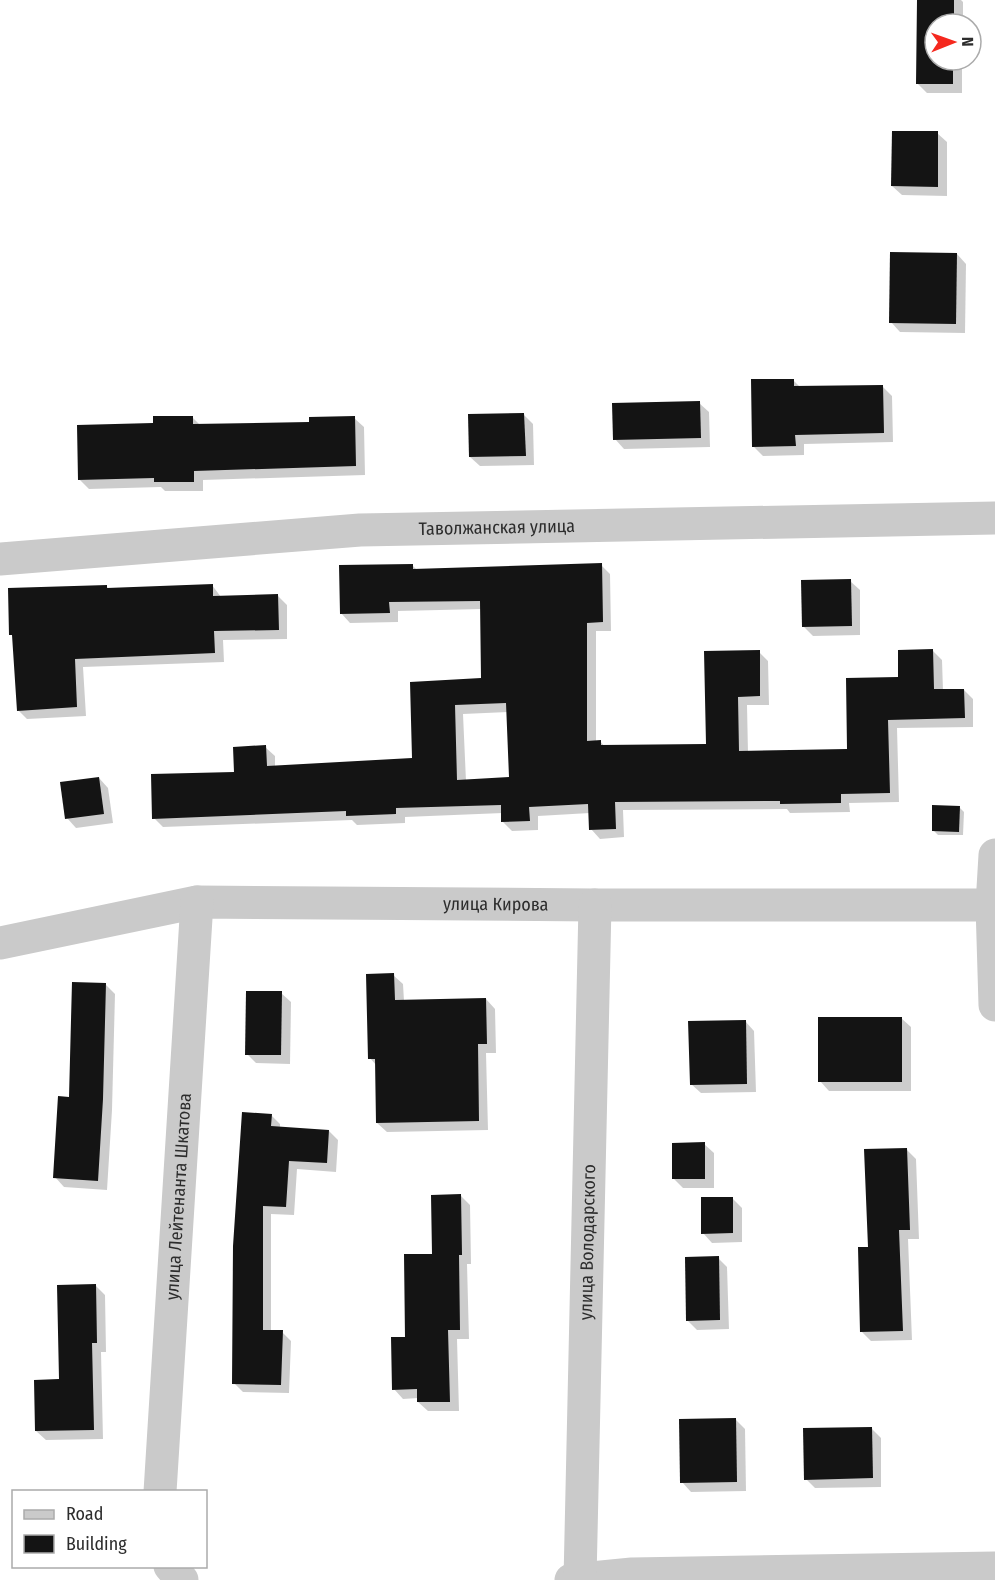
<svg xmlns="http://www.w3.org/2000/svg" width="995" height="1580" viewBox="0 0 995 1580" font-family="'Fira Sans Condensed',sans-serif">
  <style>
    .shadow { fill: #0003; fill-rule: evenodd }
    .building { fill: #141414; fill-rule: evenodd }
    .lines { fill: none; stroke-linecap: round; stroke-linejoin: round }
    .minor { stroke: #cacaca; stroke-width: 33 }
    .labels { text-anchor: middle; stroke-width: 6; stroke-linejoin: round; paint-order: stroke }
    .street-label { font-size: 18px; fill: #2d2d2d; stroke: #fff }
  </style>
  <rect width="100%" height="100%" fill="#fff"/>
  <!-- shadow -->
  <g class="shadow">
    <polygon points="918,0 961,0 963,2 963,24 935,24 935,60 962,60 962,93 927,93 917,83"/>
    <polygon points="937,133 947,142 947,196 902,195 892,186"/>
    <polygon points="957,254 966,264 965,333 900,332 891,322"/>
    <polygon points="793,380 801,388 882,386 892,396 893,442 804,444 804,455 763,456 754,447"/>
    <polygon points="699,403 709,412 710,447 624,449 615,439"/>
    <polygon points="524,415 533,424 534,465 480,466 470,457"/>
    <polygon points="192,417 200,425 311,423 354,418 364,427 365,475 203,480 203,491 165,491 161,487 89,489 79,479 154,425"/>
    <path d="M 412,565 L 417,570 L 601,565 L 610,574 L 611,631 L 596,631 L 596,742 L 600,741 L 605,747 L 708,746 L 759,652 L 768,661 L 769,705 L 747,705 L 748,753 L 849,751 L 900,678 L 933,651 L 942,660 L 943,691 L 964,690 L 973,699 L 973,727 L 897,728 L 899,802 L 849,803 L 850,812 L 790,813 L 787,809 L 623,810 L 624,837 L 600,839 L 591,829 L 590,813 L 538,816 L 538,830 L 512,831 L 503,822 L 503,813 L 405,817 L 405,823 L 357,825 L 352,820 L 163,827 L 154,818 L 236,773 L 265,747 L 275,756 L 275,767 L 414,760 L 412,683 L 483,680 L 482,609 L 398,611 L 398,622 L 350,623 L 341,613 ZM 508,712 L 510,779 L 466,781 L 463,714 Z"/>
    <polygon points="850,581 860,590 860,635 813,636 803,626"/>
    <polygon points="212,585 221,597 278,596 287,605 287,639 223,640 224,662 83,667 86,716 27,719 18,710 14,638 11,634 107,587 109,589"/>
    <polygon points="99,778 108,788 113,823 76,828 67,818"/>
    <polygon points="959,807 964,812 963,835 938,835 933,830"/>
    <polygon points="393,975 403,984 404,1001 486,999 495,1009 496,1053 486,1053 488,1130 387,1132 377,1123 376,1065 370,1058"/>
    <polygon points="106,985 115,994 112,1110 107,1190 64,1187 55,1177 70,1099"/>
    <polygon points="281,993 291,1002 290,1064 256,1063 247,1054"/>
    <polygon points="901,1018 911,1027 911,1091 829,1091 820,1081"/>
    <polygon points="745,1021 754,1031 756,1092 701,1093 691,1084"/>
    <polygon points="271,1115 280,1124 280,1128 329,1131 338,1140 336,1172 297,1169 294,1215 271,1214 271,1332 282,1332 291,1341 289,1393 243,1392 234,1383"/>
    <polygon points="704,1144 714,1153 714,1188 683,1188 674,1179"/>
    <polygon points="906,1149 916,1159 919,1239 908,1239 912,1340 871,1341 862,1332 869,1248"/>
    <polygon points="461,1196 470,1205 471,1264 467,1264 469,1339 457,1339 459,1411 428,1411 418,1402 418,1398 403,1399 394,1389 407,1339 433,1255"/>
    <polygon points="732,1198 742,1208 742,1242 712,1243 703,1233"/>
    <polygon points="718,1258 727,1267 729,1329 697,1330 687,1320"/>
    <polygon points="96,1286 105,1295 106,1352 101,1352 103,1439 46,1440 36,1431 61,1381"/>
    <polygon points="736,1420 745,1429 746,1491 691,1492 682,1482"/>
    <polygon points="871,1428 881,1438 881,1487 815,1488 806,1479"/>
  </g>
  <!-- building -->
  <g class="building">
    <polygon points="917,0 954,0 954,24 935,24 935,60 953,60 953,84 916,84"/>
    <polygon points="892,131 938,131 938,187 891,186"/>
    <polygon points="890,252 957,253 956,324 889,323"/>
    <polygon points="751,379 794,379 794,386 883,385 884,433 795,435 796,446 752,447"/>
    <polygon points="700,401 701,438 613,440 612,403"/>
    <polygon points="524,413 526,456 469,457 468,414"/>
    <polygon points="153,416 193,416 193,424 309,422 309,417 355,416 356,466 194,471 194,482 154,482 154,478 78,480 77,425 153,423"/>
    <path d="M 602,563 L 603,622 L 587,623 L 587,741 L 601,740 L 601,745 L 706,744 L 704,651 L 760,650 L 760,696 L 738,697 L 739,751 L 847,749 L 846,678 L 898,677 L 898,650 L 933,649 L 934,689 L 964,689 L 965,718 L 888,720 L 890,793 L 841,794 L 841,803 L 780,804 L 780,801 L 615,802 L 616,829 L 589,830 L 588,804 L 529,807 L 530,821 L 501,822 L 501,805 L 396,808 L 396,814 L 346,816 L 346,811 L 152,819 L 151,774 L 234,772 L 233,747 L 266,745 L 267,766 L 412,758 L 410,682 L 481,678 L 480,601 L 389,602 L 390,613 L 340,614 L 339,565 L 413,564 L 413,569 ZM 506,703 L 509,777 L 457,780 L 455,705 Z"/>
    <polygon points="851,579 852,626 802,627 801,580"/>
    <polygon points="213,584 213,596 278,594 279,630 214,631 215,653 75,659 77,707 17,711 12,635 9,635 8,588 107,585 107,588"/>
    <polygon points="99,777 104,814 65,819 60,782"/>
    <polygon points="932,805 960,806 959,832 932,831"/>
    <polygon points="394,973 395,1000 486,998 487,1044 478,1044 479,1121 376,1123 375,1059 368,1059 366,974"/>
    <polygon points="72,982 106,983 103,1099 98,1181 53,1178 58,1096 69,1097"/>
    <polygon points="246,991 282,991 281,1055 245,1055"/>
    <rect x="818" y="1017" width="84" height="65"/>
    <polygon points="746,1020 747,1084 690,1085 688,1021"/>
    <polygon points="242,1112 272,1114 271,1126 329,1130 327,1163 289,1161 286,1207 263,1206 263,1330 283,1330 281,1385 232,1384 233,1246"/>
    <polygon points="705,1142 705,1179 672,1179 672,1143"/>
    <polygon points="907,1148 910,1230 899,1230 903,1331 860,1332 858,1247 868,1247 864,1149"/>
    <polygon points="461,1194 462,1255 459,1255 460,1330 448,1330 450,1402 417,1402 417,1389 392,1390 391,1337 405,1337 404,1254 432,1254 431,1195"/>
    <polygon points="701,1197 733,1197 733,1233 701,1234"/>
    <polygon points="719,1256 720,1320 686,1321 685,1257"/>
    <polygon points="96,1284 97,1343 92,1343 94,1430 35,1431 34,1380 59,1379 57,1285"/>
    <polygon points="736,1418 737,1482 680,1483 679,1419"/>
    <polygon points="872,1427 873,1478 804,1480 803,1428"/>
  </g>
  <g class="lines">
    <!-- minor -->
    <g class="minor">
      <path id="s1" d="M 0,559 L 360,530 L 995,518"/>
      <polyline points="995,855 992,905 995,1005"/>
      <path id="s2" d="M 0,943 L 197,902 L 595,905 L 995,905"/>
      <path id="s3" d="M 160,1492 L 197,902"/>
      <polyline points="170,1566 182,1580"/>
      <polyline points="571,1580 632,1574 995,1568"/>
      <path id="s4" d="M 580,1580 L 595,905"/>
    </g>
  </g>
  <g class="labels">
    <!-- street labels -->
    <g class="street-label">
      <text dy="6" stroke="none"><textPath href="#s1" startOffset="498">Таволжанская улица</textPath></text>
      <text dy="6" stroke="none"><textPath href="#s2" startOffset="500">улица Кирова</textPath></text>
      <text dy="6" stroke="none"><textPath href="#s3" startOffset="296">улица Лейтенанта Шкатова</textPath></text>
      <text dy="6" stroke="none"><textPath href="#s4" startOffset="338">улица Володарского</textPath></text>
    </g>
  </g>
  <!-- legend -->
  <rect x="12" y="1490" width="195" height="78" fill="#ffffff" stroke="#ababab" stroke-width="1.5"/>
  <rect x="24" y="1510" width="30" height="9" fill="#cacaca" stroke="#ababab" stroke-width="1.5"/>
  <text x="66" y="1520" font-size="18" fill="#2d2d2d">Road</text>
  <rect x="24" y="1535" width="30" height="18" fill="#141414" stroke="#ababab" stroke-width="1.5"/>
  <text x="66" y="1550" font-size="18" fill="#2d2d2d">Building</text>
  <!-- north arrow -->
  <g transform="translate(953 42) rotate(89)"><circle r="28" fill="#ffffff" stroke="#ababab" stroke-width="1.5"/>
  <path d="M0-4.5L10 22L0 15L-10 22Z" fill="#f5281e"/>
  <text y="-9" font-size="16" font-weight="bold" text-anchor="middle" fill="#2d2d2d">N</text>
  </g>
</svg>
